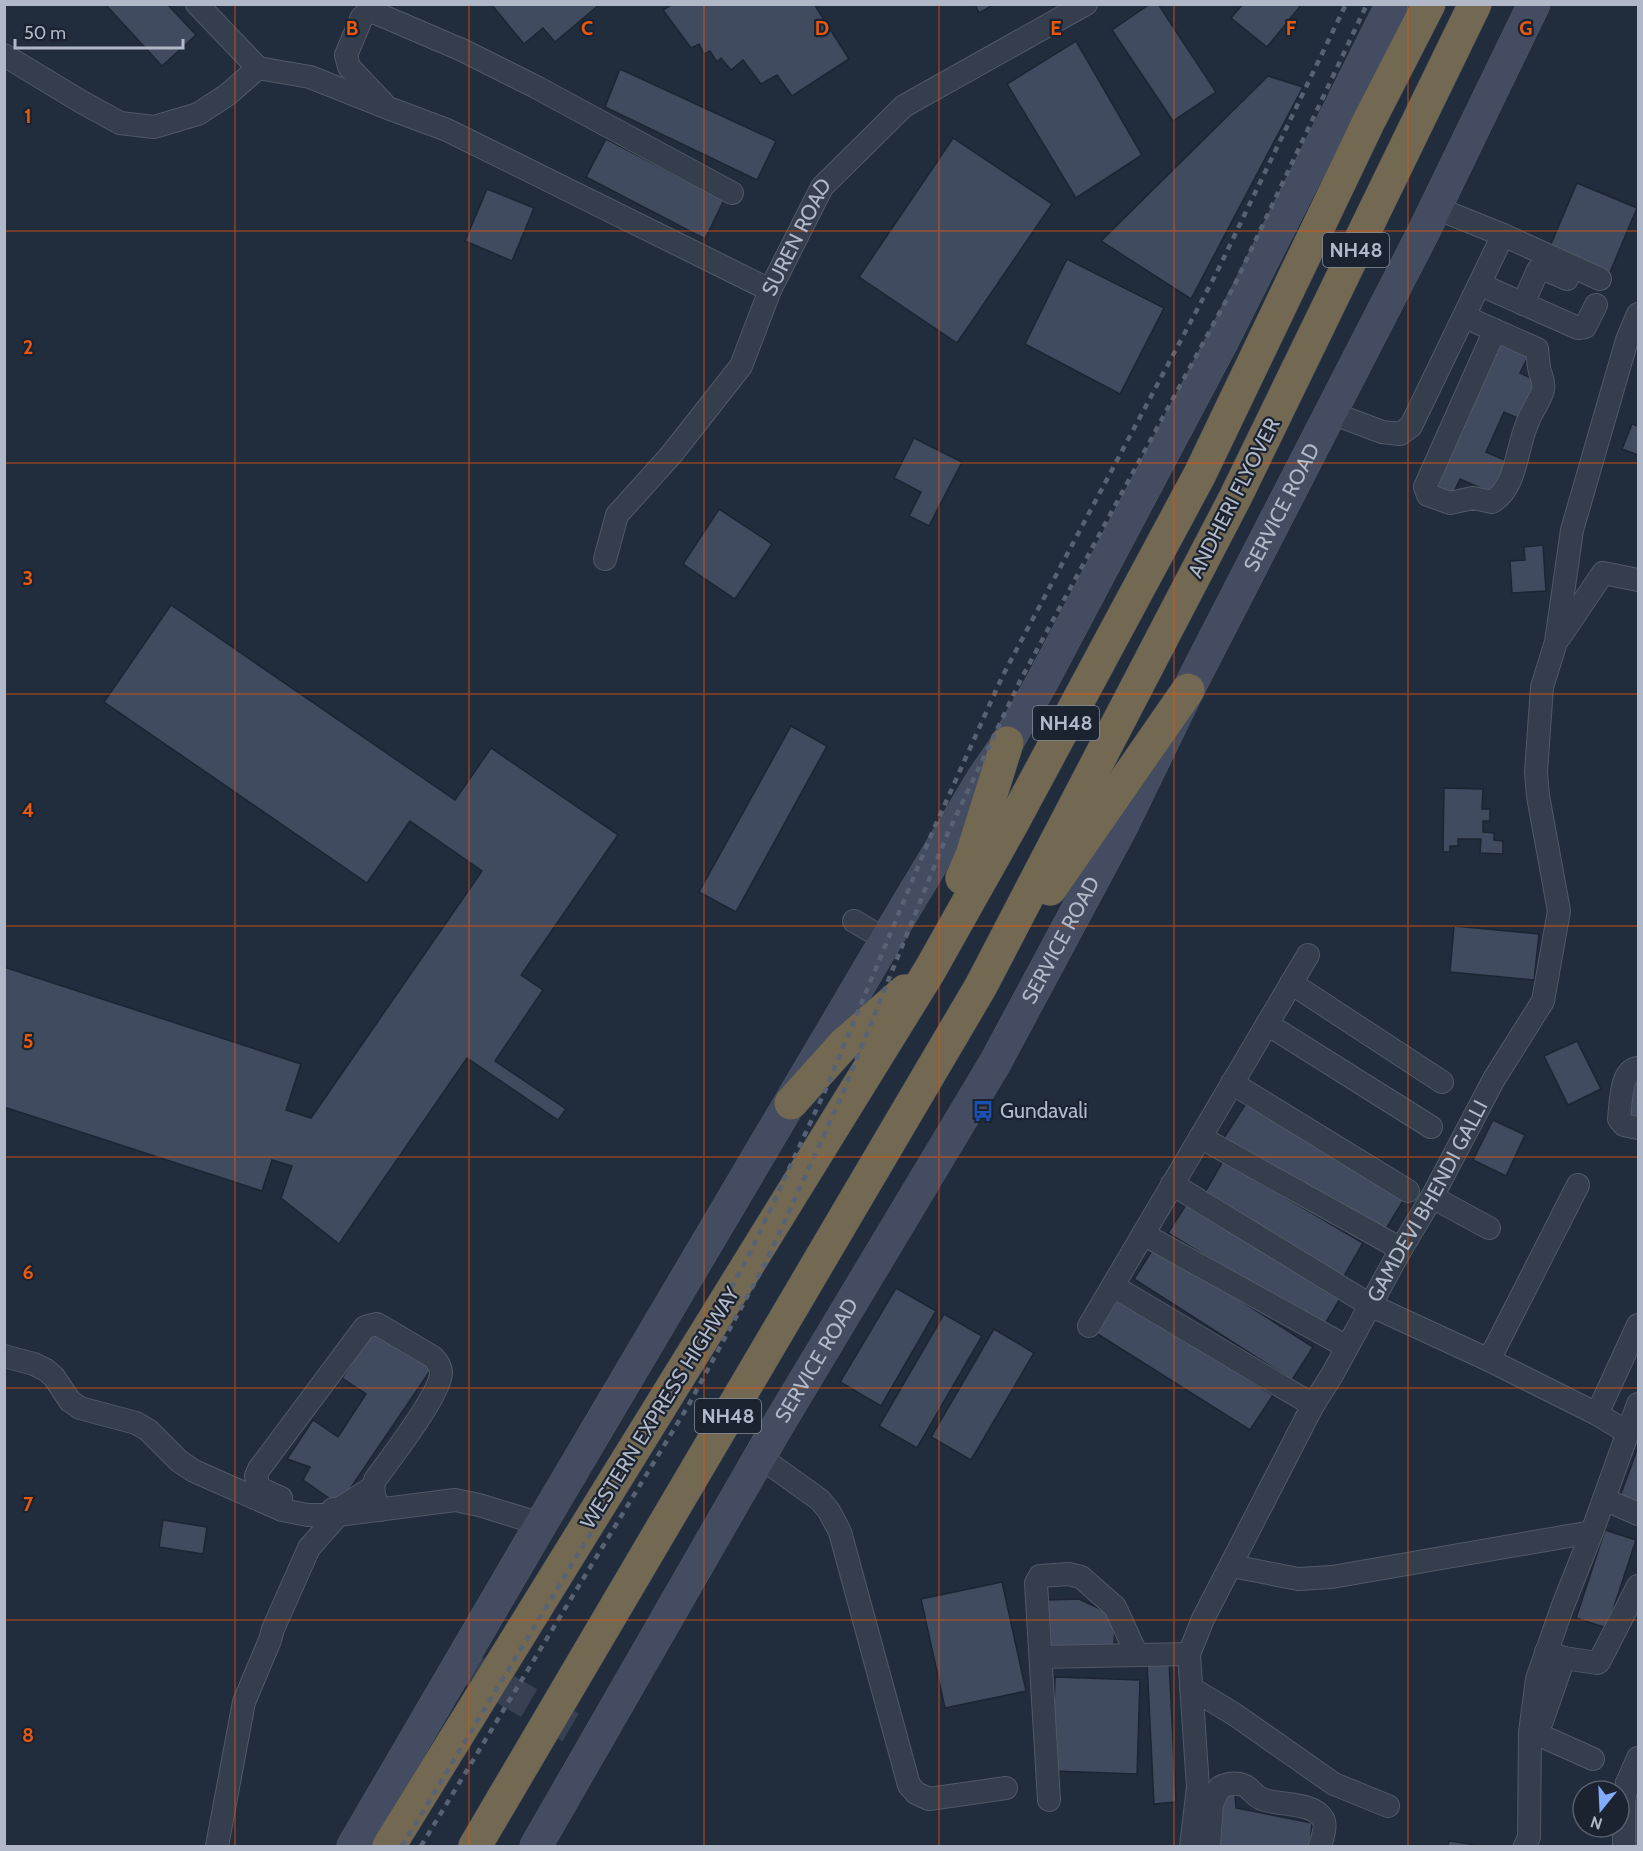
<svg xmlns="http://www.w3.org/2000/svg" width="1643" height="1851" viewBox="0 0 1643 1851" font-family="Cabin,sans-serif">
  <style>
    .building { fill: #404b5f; stroke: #1d2533; stroke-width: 1.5 }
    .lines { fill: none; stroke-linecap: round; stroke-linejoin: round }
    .secondary-tunnel { stroke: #374152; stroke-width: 32; stroke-dasharray: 32 16; stroke-linecap: butt }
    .street-casing { stroke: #515967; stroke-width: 24 }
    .secondary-casing { stroke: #515967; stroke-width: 33 }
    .highway-casing { stroke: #3e4654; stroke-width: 34 }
    .street { stroke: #353e4d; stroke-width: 22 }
    .secondary { stroke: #434c60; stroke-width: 32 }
    .highway { stroke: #736852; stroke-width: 33 }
    .rail { stroke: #576274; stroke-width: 4.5; stroke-dasharray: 6 6; stroke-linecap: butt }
    .grid { fill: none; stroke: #e8590c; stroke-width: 1.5; stroke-opacity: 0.55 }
    .labels { text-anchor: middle; stroke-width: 4.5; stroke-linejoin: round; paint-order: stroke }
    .shield { fill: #1b2331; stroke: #848c9b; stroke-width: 1.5 }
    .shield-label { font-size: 20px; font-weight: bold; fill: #b1b9c8 }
    .street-label { font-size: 21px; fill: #b1b9c8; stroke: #1b2331 }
    .poi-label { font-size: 21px; fill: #b1b9c8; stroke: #1b2331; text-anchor: start }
    .grid-label { font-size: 20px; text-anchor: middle; font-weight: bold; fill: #e8590c; stroke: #1b2331; stroke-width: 4.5; stroke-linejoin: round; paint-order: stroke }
  </style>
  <rect width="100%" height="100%" fill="#212c3d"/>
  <!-- building -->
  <g class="building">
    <polygon points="105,4 167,4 196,35 162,66"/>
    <polygon points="491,4 600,4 555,42 543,28 524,44"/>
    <polygon points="673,4 814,4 849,59 792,96 777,75 761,84 743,60 731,70 721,58 717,62 710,51 704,54 699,44 691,48 663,10"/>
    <polygon points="975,4 995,4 979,13"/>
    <polygon points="1150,4 1158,4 1216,92 1173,121 1112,30"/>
    <polygon points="1243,4 1302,4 1267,47 1231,18"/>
    <polygon points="1076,41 1142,155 1076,198 1007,84"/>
    <polygon points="620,69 776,141 757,180 605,107"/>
    <polygon points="1268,76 1303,87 1191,299 1101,241"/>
    <polygon points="953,138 1052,204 957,343 859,277"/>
    <polygon points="606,139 724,200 705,239 586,177"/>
    <polygon points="1577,183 1637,208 1608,277 1548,251"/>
    <polygon points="487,189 534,208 512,261 465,241"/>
    <polygon points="1067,259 1164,308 1120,394 1025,344"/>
    <polygon points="1498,341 1529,355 1520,373 1539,382 1522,420 1504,412 1486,452 1507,461 1492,493 1460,479 1452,496 1432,488"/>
    <polygon points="1632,424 1638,426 1638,455 1622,449"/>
    <polygon points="914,438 962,462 929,526 909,516 921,492 894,478"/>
    <polygon points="719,509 772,544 735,599 683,564"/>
    <polygon points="1543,545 1546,591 1512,593 1510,561 1525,560 1524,547"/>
    <polygon points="171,605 455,800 491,748 618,835 521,975 543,990 495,1061 566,1109 558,1120 467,1058 339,1244 281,1198 292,1166 272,1160 262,1191 4,1107 4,967 301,1064 286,1110 311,1118 482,871 410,821 367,883 104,702"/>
    <polygon points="791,726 827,746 736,912 699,892"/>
    <polygon points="1444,788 1483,789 1482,809 1490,809 1490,821 1483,821 1483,832 1494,833 1494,840 1503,841 1503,854 1480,853 1481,839 1458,839 1458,846 1450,846 1450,852 1443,852"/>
    <polygon points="1454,926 1539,934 1534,980 1450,972"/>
    <polygon points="1577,1041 1601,1089 1568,1105 1544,1056"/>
    <polygon points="1628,1077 1638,1079 1638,1120 1621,1117"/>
    <polygon points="1248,1100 1406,1196 1381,1237 1222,1141"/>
    <polygon points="1493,1120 1525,1135 1506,1176 1473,1160"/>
    <polygon points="1223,1161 1363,1243 1341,1281 1201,1199"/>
    <polygon points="1189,1200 1343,1294 1323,1327 1168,1233"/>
    <polygon points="1155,1246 1313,1347 1292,1380 1134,1279"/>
    <polygon points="896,1288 936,1311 881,1406 840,1382"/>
    <polygon points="1119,1297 1273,1395 1250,1430 1096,1333"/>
    <polygon points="944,1314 982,1336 917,1448 879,1426"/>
    <polygon points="994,1329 1034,1353 971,1460 931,1437"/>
    <polygon points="374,1330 432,1368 339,1505 303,1480 310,1467 287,1459 313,1420 338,1437 366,1394 342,1378"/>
    <polygon points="1638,1447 1638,1511 1618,1502"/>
    <polygon points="163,1520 207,1527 203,1554 159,1547"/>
    <polygon points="1605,1530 1636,1540 1607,1628 1576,1618"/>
    <polygon points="1002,1582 1026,1691 945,1708 921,1599"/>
    <polygon points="1079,1599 1115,1616 1114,1649 1047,1647 1045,1600"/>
    <polygon points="1169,1661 1176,1802 1154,1804 1147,1662"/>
    <polygon points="1055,1677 1140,1680 1137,1774 1052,1771"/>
    <polygon points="1222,1792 1235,1794 1236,1808 1312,1823 1310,1846 1217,1846"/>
    <polygon points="1632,1795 1638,1795 1638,1846 1633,1846"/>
    <polygon points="1449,1841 1483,1846 1448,1846"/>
  </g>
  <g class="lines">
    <!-- secondary-tunnel -->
    <polyline class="secondary-tunnel" points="460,1663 596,1742"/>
    <defs>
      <g id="street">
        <polyline points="197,4 258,68 310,77 388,108 447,130 770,290"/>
        <polyline points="4,55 80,101 120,123 154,127 198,114 227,95 258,68"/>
        <polyline points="383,103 349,67 346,55 362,17 371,11 462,50 536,87 732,193"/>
        <polyline points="1503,235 1600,279"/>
        <polyline points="1481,285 1578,328 1585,327 1596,305"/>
        <polyline points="1523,304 1538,270 1544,269 1567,279"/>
        <path d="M 1465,317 L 1537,349 C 1538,355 1538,361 1539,367 C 1540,376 1545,380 1543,390 C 1540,401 1531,412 1527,424 C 1516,449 1517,487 1492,502 L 1473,498 L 1450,503 L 1428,495 L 1425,487 L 1495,330"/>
        <polyline points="1332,413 1382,432 1400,434 1411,426 1503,235 1436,208"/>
        <path id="s1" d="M 605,559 L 617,515 L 671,455 L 741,366 L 770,290 L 822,187 L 904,106 L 1086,4"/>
        <polyline points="1559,638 1603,573 1638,580"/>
        <polyline points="854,921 886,940"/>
        <polyline points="1291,983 1442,1082"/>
        <polyline points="1267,1024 1431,1127"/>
        <path d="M 1638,1068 C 1620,1070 1621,1104 1619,1119 L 1624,1125 L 1638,1128"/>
        <polyline points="1232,1083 1408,1191"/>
        <polyline points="1200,1137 1401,1249"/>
        <polyline points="1172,1184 1370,1305 1489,1360 1578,1185"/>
        <polyline points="1432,1197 1489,1228"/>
        <polyline points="1143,1234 1347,1347"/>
        <polyline points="1113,1286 1313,1405"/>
        <polyline points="1089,1326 1308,955"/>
        <polyline points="4,1356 34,1364 46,1370 54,1377 70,1401 80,1408 136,1423 148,1430 179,1461 194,1471 282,1510 308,1515 338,1515 455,1500 479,1505 541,1524"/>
        <polyline points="1489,1360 1597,1414 1627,1432"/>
        <polyline points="1597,1414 1638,1325"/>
        <polyline points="760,1457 820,1500 829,1511 840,1532 909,1785 916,1793 929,1799 1006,1788"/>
        <path d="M 281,1498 L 259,1488 L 256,1476 L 259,1469 L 365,1327 L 377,1324 L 433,1357 C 437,1362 441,1366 441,1373 C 440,1395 390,1459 375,1480 C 371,1491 375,1499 380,1510"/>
        <polyline points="1604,1499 1638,1514"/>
        <polyline points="333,1509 339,1509 373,1487"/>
        <polyline points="1232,1566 1298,1579 1332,1577 1592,1532"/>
        <polyline points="1546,1652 1564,1658 1597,1663 1599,1662 1638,1586"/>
        <polyline points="1041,1657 1189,1654"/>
        <polyline points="1191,1688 1234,1714 1334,1784 1388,1806"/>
        <polyline points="1542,1721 1564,1658"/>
        <polyline points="1537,1734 1593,1759"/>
        <polyline points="1638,1758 1627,1783 1638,1783"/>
        <polyline points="1049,1800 1036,1583 1040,1576 1069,1574 1081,1577 1115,1607 1137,1655"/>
        <polyline points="217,1846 244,1702 270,1640 273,1629 309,1548 338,1515"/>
        <path id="s2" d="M 1191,1846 L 1198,1787 L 1189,1654 L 1203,1619 L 1313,1405 L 1332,1375 L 1401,1249 L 1432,1197 L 1494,1079 L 1543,1001 L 1559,911 L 1538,796 L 1536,772 L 1542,687 L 1556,642 L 1572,530 L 1627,340 L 1638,314"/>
        <path d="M 1209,1846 L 1212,1803 L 1220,1787 C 1228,1784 1235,1782 1243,1785 C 1250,1787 1254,1796 1262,1799 C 1279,1806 1312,1801 1323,1819 C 1327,1826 1322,1839 1320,1846"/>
        <polyline points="1525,1846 1529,1837 1530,1732 1537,1679 1562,1608 1592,1532 1638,1404"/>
        <polyline points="1624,1846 1624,1802 1627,1783"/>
      </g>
      <g id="secondary">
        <polyline points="353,1846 541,1524 886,940 983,778 1007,743 1042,682 1222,342 1392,4"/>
        <path id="s3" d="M 536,1846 L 778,1425 L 995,1063 L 1122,826 L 1188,690 L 1424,231 L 1534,4"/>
      </g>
      <g id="highway">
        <polyline points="962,878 972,855 1007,743"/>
        <polyline points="1050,889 1188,690"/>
        <polyline points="791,1103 844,1044 905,991"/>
        <polyline points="389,1846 930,970 1012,824 1200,474 1369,121 1429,4"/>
        <polyline points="475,1846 981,986 1236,496 1475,4"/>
      </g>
    </defs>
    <!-- street casing -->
    <use href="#street" class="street-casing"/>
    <!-- secondary casing -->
    <use href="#secondary" class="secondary-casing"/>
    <!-- highway casing -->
    <use href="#highway" class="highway-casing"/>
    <!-- street -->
    <use href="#street" class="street"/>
    <!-- secondary -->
    <use href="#secondary" class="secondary"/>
    <!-- highway -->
    <use href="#highway" class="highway"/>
    <!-- rail -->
    <g class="rail">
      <polyline points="402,1846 671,1400 750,1253 825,1091 932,833 1002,677 1216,274 1346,4"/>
      <polyline points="421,1846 688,1406 767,1260 842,1095 947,835 1020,681 1234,286 1367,4"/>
    </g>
  </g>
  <!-- grid -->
  <path class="grid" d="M 235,4 L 235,1846M 469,4 L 469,1846M 704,4 L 704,1846M 939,4 L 939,1846M 1174,4 L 1174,1846M 1408,4 L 1408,1846M 4,231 L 1638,231M 4,463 L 1638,463M 4,694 L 1638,694M 4,926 L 1638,926M 4,1157 L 1638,1157M 4,1388 L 1638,1388M 4,1620 L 1638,1620"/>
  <!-- icons -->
  <defs>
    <symbol id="bus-bare" viewBox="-9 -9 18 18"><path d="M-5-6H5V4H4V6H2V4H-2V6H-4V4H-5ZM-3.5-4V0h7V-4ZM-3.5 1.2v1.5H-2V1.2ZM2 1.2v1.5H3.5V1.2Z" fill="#1a4fb4" stroke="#1b2331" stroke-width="2.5" paint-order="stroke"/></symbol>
  </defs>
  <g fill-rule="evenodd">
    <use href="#bus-bare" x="968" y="1096" width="30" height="30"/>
  </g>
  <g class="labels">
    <!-- shield labels -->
    <g class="shield">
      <rect x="1323" y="233" width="66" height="34" rx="4.5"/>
      <rect x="1033" y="706" width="66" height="34" rx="4.5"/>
      <rect x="695" y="1399" width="66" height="34" rx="4.5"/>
    </g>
    <g class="shield-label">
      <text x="1356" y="257">NH48</text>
      <text x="1066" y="730">NH48</text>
      <text x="728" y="1423">NH48</text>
    </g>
    <!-- street labels -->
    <g class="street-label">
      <text dy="7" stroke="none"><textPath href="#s1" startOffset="380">SUREN ROAD</textPath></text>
      <text transform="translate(1234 498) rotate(-63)" y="7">ANDHERI FLYOVER</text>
      <text dy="7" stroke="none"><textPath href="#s3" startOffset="1533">SERVICE ROAD</textPath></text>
      <text dy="7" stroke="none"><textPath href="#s3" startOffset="1047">SERVICE ROAD</textPath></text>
      <text dy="7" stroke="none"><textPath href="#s2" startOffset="705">GAMDEVI BHENDI GALLI</textPath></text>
      <text dy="7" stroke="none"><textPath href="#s3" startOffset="561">SERVICE ROAD</textPath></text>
      <text transform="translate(660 1408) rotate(-58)" y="7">WESTERN EXPRESS HIGHWAY</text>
    </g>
    <!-- poi labels -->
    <g class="poi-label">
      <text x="1000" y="1118">Gundavali</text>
    </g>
  </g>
  <g class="grid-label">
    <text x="352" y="35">B</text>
    <text x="587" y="35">C</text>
    <text x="822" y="35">D</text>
    <text x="1056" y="35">E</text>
    <text x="1291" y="35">F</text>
    <text x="1526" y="35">G</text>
    <text x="28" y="123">1</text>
    <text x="28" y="354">2</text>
    <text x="28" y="585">3</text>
    <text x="28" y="817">4</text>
    <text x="28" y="1048">5</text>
    <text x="28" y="1279">6</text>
    <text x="28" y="1511">7</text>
    <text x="28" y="1742">8</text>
  </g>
  <!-- border -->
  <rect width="1643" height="1851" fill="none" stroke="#b1b9c8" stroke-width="12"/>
  <!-- north arrow -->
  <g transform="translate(1601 1809) rotate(198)"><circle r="28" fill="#1b2331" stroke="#575f6d" stroke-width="1.5"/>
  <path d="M0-4.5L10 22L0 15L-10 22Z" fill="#81abfd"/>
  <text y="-9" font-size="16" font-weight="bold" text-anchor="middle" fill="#b1b9c8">N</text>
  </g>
  <!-- scale -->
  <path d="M15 39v9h168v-9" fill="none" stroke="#b1b9c8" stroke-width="3"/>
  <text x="24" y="39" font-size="18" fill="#b1b9c8" stroke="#1b2331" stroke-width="4.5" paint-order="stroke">50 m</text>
</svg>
